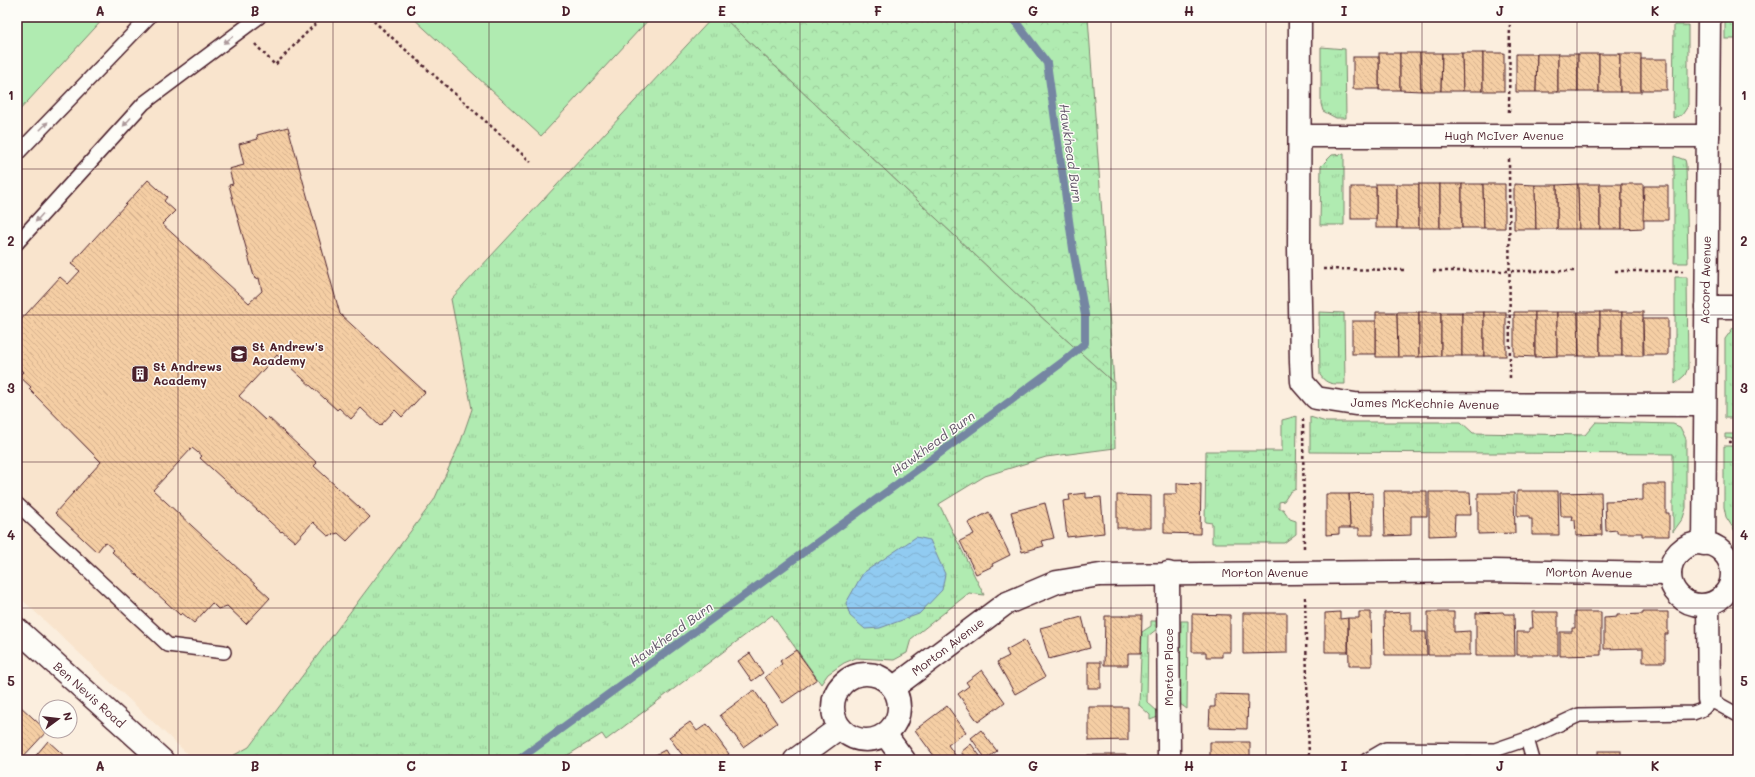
<svg xmlns="http://www.w3.org/2000/svg" width="1755" height="777" viewBox="0 0 1755 777" font-family="Mali,sans-serif">
  <style>
    .built { fill: #f9e4cd }
    .grass { fill: url(#grass-tufts); stroke: #7d856e }
    .forest { fill: url(#forest-crowns); stroke: #7d856e }
    .pitch { fill: #b0ebb1; stroke: #7d856e }
    .water { fill: url(#water-waves); stroke: #7586a2 }
    .lines { fill: none; stroke-linecap: round; stroke-linejoin: round }
    .stream { stroke: #7586a2; stroke-width: 8 }
    .building { fill: url(#building-back-hatch); stroke: #4a1f2b }
    .lane-casing { stroke: #4a1f2b; stroke-width: 16 }
    .street-casing { stroke: #4a1f2b; stroke-width: 25 }
    .path { stroke: #4a1f2b; stroke-width: 2.5; stroke-dasharray: 3 3; stroke-linecap: butt }
    .lane { stroke: #fdfcf7; stroke-width: 13 }
    .street { stroke: #fdfcf7; stroke-width: 22 }
    .oneway { fill: #ac999b }
    .grid { fill: none; stroke: #4a1f2b; stroke-width: 1; stroke-opacity: 0.55 }
    .labels { text-anchor: middle; stroke-width: 3; stroke-linejoin: round; paint-order: stroke }
    .street-label { font-size: 12px; fill: #4a1f2b; stroke: #fdfcf7 }
    .poi-label { font-size: 12px; font-weight: bold; fill: #4a1f2b; stroke: #fdfcf7; text-anchor: start }
    .water-label { font-size: 13px; font-style: italic; fill: #5f5366; stroke: #fdfcf7 }
    .neatline { fill: none; stroke: #4a1f2b; stroke-width: 1.5 }
    .grid-label { font-size: 13px; text-anchor: middle; font-weight: bold; fill: #4a1f2b }
  </style>
  <defs>
    <pattern id="grass-tufts" width="24" height="20" patternUnits="userSpaceOnUse"><rect width="24" height="20" fill="#b0ebb1"/><path d="M3 7l-1-3M5 7V3M7 7l1-3M15 17l-1-3M17 17v-4M19 17l1-3" fill="none" stroke="#99c998"/></pattern>
    <pattern id="forest-crowns" width="20" height="18" patternUnits="userSpaceOnUse"><rect width="20" height="18" fill="#b0ebb1"/><path d="M2 6a3 3 0 1 1 6 0M12 15a3 3 0 1 1 6 0" fill="none" stroke="#99c998"/></pattern>
    <pattern id="water-waves" width="16" height="10" patternUnits="userSpaceOnUse"><rect width="16" height="10" fill="#91cbf1"/><path d="M0 5q4-4 8 0t8 0" fill="none" stroke="#7faecf"/></pattern>
    <pattern id="building-back-hatch" width="6" height="6" patternUnits="userSpaceOnUse"><rect width="6" height="6" fill="#f5cea4"/><path d="M-1 5l2 2M0 0l6 6M5-1l2 2" fill="none" stroke="#d4b08d"/></pattern>
  </defs>
  <rect width="100%" height="100%" fill="#fbeede"/>
  <filter id="ink" filterUnits="userSpaceOnUse"><feTurbulence type="fractalNoise" baseFrequency=".025" numOctaves="2"/><feDisplacementMap in="SourceGraphic" scale="8" xChannelSelector="R" yChannelSelector="G"/><feConvolveMatrix kernelMatrix="1 2 1 2 8 2 1 2 1" color-interpolation-filters="sRGB"/></filter>
  <g filter="url(#ink)">
    <!-- built -->
    <polygon class="built" points="17,17 713,17 451,299 472,409 461,441 434,500 249,747 225,760 194,760 17,595"/>
    <!-- grass -->
    <g class="grass">
      <polygon points="713,17 723,17 1026,303 1114,383 1115,448 1046,457 985,476 939,504 984,595 969,593 911,639 907,653 894,660 856,658 844,663 828,674 821,684 772,615 606,740 602,734 560,760 225,760 249,747 434,500 461,441 472,409 451,299"/>
      <rect x="1725" y="17" width="13" height="22"/>
      <polygon points="1674,25 1688,25 1688,106 1682,115 1673,118"/>
      <polygon points="1321,47 1345,49 1346,118 1336,118 1323,111 1321,104"/>
      <polygon points="1344,154 1344,225 1320,225 1321,166 1332,155"/>
      <polygon points="1674,156 1685,160 1686,164 1688,263 1674,263"/>
      <polygon points="1675,277 1687,277 1688,368 1685,375 1675,384"/>
      <path d="M 1319,312 L 1344,313 L 1345,384 C 1333,384 1327,385 1320,375 Z"/>
      <polygon points="1738,327 1738,418 1725,418 1725,339 1733,328"/>
      <polygon points="1297,416 1296,489 1290,492 1284,501 1279,502 1279,509 1283,509 1290,519 1296,521 1296,534 1284,543 1212,543 1212,523 1205,522 1206,451 1282,451 1282,420"/>
      <polygon points="1310,417 1326,422 1461,422 1473,433 1585,435 1596,422 1673,424 1680,427 1686,439 1686,508 1683,518 1673,532 1673,454 1310,452"/>
      <polygon points="1725,434 1738,434 1738,439 1725,438"/>
      <polygon points="1724,446 1736,446 1735,531 1726,517 1724,507"/>
      <polygon points="1151,621 1158,621 1157,629 1148,636 1147,702 1157,711 1158,717 1150,720 1150,715 1139,705 1142,632 1151,626"/>
      <polygon points="1181,621 1188,621 1187,709 1180,704"/>
    </g>
    <!-- forest -->
    <polygon class="forest" points="723,17 1088,17 1114,383 1026,303"/>
    <!-- pitch -->
    <g class="pitch">
      <polygon points="17,17 105,17 17,113"/>
      <polygon points="412,17 651,17 541,136"/>
    </g>
    <!-- water -->
    <polygon class="water" points="916,537 930,540 945,574 942,590 919,614 880,628 865,629 850,616 846,603 863,573"/>
    <g class="lines">
      <!-- stream -->
      <polyline class="stream" points="518,760 940,453 1064,361 1085,343 1085,315 1073,249 1047,63 1012,17"/>
    </g>
    <!-- building -->
    <g class="building">
      <rect x="1379" y="53" width="21" height="37"/>
      <polygon points="1400,53 1420,53 1421,91 1400,90"/>
      <polygon points="1420,53 1442,53 1441,91 1421,91"/>
      <polygon points="1442,53 1462,53 1463,91 1441,91"/>
      <polygon points="1462,53 1483,53 1483,91 1463,91"/>
      <rect x="1483" y="53" width="21" height="38"/>
      <polygon points="1516,54 1537,54 1536,92 1516,92"/>
      <polygon points="1537,54 1558,54 1558,92 1536,92"/>
      <rect x="1558" y="54" width="20" height="38"/>
      <rect x="1578" y="54" width="21" height="38"/>
      <rect x="1599" y="54" width="21" height="38"/>
      <rect x="1620" y="54" width="21" height="38"/>
      <rect x="1353" y="57" width="26" height="32"/>
      <rect x="1641" y="59" width="26" height="31"/>
      <polygon points="288,127 340,314 425,392 402,417 395,410 380,426 361,408 351,419 339,408 337,410 277,355 239,396 265,420 268,417 317,463 314,466 370,517 347,541 338,533 328,536 313,522 295,542 282,531 281,532 200,458 202,456 192,448 153,490 270,598 246,624 227,606 218,609 212,603 194,623 182,613 180,615 112,552 114,550 105,542 97,552 55,513 101,462 29,389 31,387 19,376 23,372 18,367 17,368 17,324 60,277 68,284 80,271 71,264 148,180 167,197 164,201 175,211 162,224 249,303 262,291 259,278 255,279 253,273 235,208 229,185 233,184 229,169 244,165 239,144 258,139 257,135"/>
      <rect x="1376" y="184" width="21" height="44"/>
      <rect x="1397" y="184" width="22" height="44"/>
      <rect x="1419" y="184" width="21" height="44"/>
      <rect x="1440" y="184" width="22" height="44"/>
      <polygon points="1462,184 1483,184 1484,228 1462,228"/>
      <polygon points="1483,184 1505,184 1505,228 1484,228"/>
      <polygon points="1514,184 1535,185 1536,229 1514,229"/>
      <polygon points="1578,184 1579,229 1557,229 1557,185"/>
      <polygon points="1578,184 1600,184 1600,229 1579,229"/>
      <rect x="1600" y="184" width="22" height="45"/>
      <polygon points="1622,184 1643,184 1644,228 1622,229"/>
      <polygon points="1535,185 1557,185 1557,229 1536,229"/>
      <polygon points="1644,186 1668,186 1668,220 1643,220"/>
      <rect x="1351" y="187" width="25" height="32"/>
      <polygon points="1376,312 1397,312 1398,357 1376,357"/>
      <polygon points="1397,312 1419,312 1419,357 1398,357"/>
      <polygon points="1419,312 1441,312 1441,356 1419,357"/>
      <rect x="1441" y="312" width="21" height="44"/>
      <rect x="1462" y="312" width="22" height="44"/>
      <rect x="1484" y="312" width="22" height="44"/>
      <polygon points="1514,312 1535,312 1535,357 1514,356"/>
      <polygon points="1535,312 1557,312 1557,356 1535,357"/>
      <polygon points="1557,312 1578,312 1579,356 1557,356"/>
      <polygon points="1578,312 1600,312 1600,356 1579,356"/>
      <rect x="1600" y="312" width="22" height="44"/>
      <rect x="1622" y="312" width="21" height="44"/>
      <polygon points="1643,319 1668,319 1668,355 1644,355"/>
      <rect x="1352" y="321" width="24" height="33"/>
      <polygon points="1177,483 1201,484 1200,534 1164,533 1164,494 1177,494"/>
      <polygon points="1643,484 1666,484 1666,513 1669,513 1669,536 1642,536 1642,533 1617,533 1617,530 1606,531 1605,501 1643,500"/>
      <polygon points="1384,491 1427,491 1427,516 1411,516 1411,535 1385,536"/>
      <polygon points="1517,491 1558,491 1559,535 1532,535 1532,519 1529,519 1529,516 1517,516"/>
      <polygon points="1429,492 1470,492 1471,515 1455,515 1454,535 1429,536"/>
      <polygon points="1601,492 1602,535 1576,536 1575,520 1572,520 1573,516 1561,516 1560,493"/>
      <polygon points="1086,493 1086,498 1101,497 1104,533 1067,537 1063,501 1070,500 1069,495"/>
      <polygon points="1373,493 1373,535 1359,535 1359,528 1350,528 1349,494"/>
      <polygon points="1478,493 1514,493 1515,533 1478,534"/>
      <polygon points="1326,494 1349,494 1350,528 1339,528 1339,534 1326,535"/>
      <polygon points="1117,495 1151,496 1151,528 1117,528"/>
      <polygon points="1045,503 1054,538 1042,541 1044,546 1022,552 1011,512"/>
      <polygon points="989,512 1010,555 992,564 993,566 976,574 960,541 974,534 968,523"/>
      <polygon points="1340,612 1340,619 1348,618 1348,652 1325,652 1325,613"/>
      <polygon points="1359,612 1371,612 1372,666 1349,666 1348,618 1359,618"/>
      <polygon points="1411,612 1411,632 1426,632 1427,655 1385,655 1384,613"/>
      <polygon points="1428,612 1454,612 1454,632 1470,631 1470,655 1428,655"/>
      <polygon points="1503,612 1504,614 1514,614 1515,656 1476,656 1476,613"/>
      <polygon points="1532,612 1558,612 1558,655 1517,655 1517,632 1529,632 1529,628 1533,628"/>
      <polygon points="1575,612 1601,612 1601,655 1560,656 1560,632 1572,632 1572,628 1575,628"/>
      <polygon points="1643,612 1668,612 1668,634 1665,634 1665,662 1643,662 1643,648 1604,649 1604,618 1617,617 1617,615 1643,614"/>
      <polygon points="1243,613 1287,613 1287,653 1243,654"/>
      <polygon points="1192,614 1230,615 1230,652 1222,652 1222,657 1206,657 1206,652 1192,652"/>
      <polygon points="1123,615 1142,615 1141,653 1128,653 1128,665 1104,665 1105,616 1123,616"/>
      <polygon points="1082,617 1090,648 1049,659 1040,628"/>
      <polygon points="1024,640 1045,677 1015,694 997,662 1009,656 1006,650"/>
      <polygon points="796,650 817,679 783,703 765,677 782,664 780,661"/>
      <polygon points="750,653 763,673 752,681 738,661"/>
      <rect x="1088" y="662" width="13" height="26"/>
      <polygon points="982,670 1005,702 978,722 958,694 969,686 966,682"/>
      <polygon points="754,690 777,723 743,747 720,715"/>
      <polygon points="1215,694 1248,695 1247,729 1209,728 1210,707 1215,707"/>
      <polygon points="19,705 47,731 20,760 17,760 17,707"/>
      <polygon points="947,706 966,732 948,745 957,758 955,760 937,760 915,730"/>
      <polygon points="1089,707 1128,707 1128,740 1089,741"/>
      <polygon points="690,722 697,731 707,724 729,754 721,760 686,760 669,737"/>
      <polygon points="981,730 997,751 986,759 971,738"/>
      <polygon points="48,741 69,760 32,760"/>
      <polygon points="1210,742 1250,742 1250,760 1216,760 1216,757 1210,757"/>
      <polygon points="971,744 980,756 974,760 967,760 961,752"/>
      <polygon points="665,750 671,760 646,760"/>
      <rect x="1598" y="751" width="23" height="9"/>
      <rect x="1088" y="755" width="39" height="5"/>
    </g>
    <g class="lines">
      <defs>
        <g id="lane">
          <polyline points="17,154 149,17"/>
          <polyline points="17,243 144,103 259,17"/>
          <polyline points="17,504 168,645 224,652"/>
          <polyline points="1527,739 1533,760"/>
          <path d="M 1367,760 L 1386,749 L 1495,750 L 1527,739 L 1579,715 L 1693,713 C 1703,710 1706,708 1709,699 L 1738,715"/>
        </g>
        <g id="street">
          <polyline points="1300,17 1299,248 1301,362 1302,382 1316,398 1355,404 1704,405"/>
          <polyline points="1300,136 1708,136"/>
          <polyline points="1706,307 1738,307"/>
          <circle cx="1701" cy="574" r="31"/>
          <polyline points="1704,544 1709,17"/>
          <polyline points="1168,573 1169,760"/>
          <polyline points="1708,605 1709,699"/>
          <polyline points="17,629 162,760"/>
          <circle cx="866" cy="707" r="33"/>
          <polyline points="893,688 1005,604 1057,582 1100,575 1492,571 1670,574"/>
          <polyline points="885,734 904,760"/>
          <polyline points="795,760 839,728"/>
        </g>
      </defs>
      <!-- lane casing -->
      <use href="#lane" class="lane-casing"/>
      <!-- street casing -->
      <use href="#street" class="street-casing"/>
      <!-- path -->
      <g class="path">
        <polyline points="369,17 531,162"/>
        <polyline points="1488,17 1587,18"/>
        <polyline points="1613,17 1685,17"/>
        <polyline points="255,44 275,65 322,17"/>
        <polyline points="1509,112 1510,17"/>
        <polyline points="1509,159 1510,380"/>
        <polyline points="1323,269 1407,270"/>
        <polyline points="1433,271 1576,271"/>
        <polyline points="1615,271 1683,271"/>
        <polyline points="1303,419 1304,550"/>
        <polyline points="1729,442 1738,442"/>
        <polyline points="1305,597 1309,760"/>
      </g>
      <!-- lane -->
      <use href="#lane" class="lane"/>
      <!-- street -->
      <use href="#street" class="street"/>
    </g>
    <!-- one-way arrows -->
    <defs><path id="oneway-solid" d="M-6-.8H1V-3.2L6.5 0L1 3.2V.8H-6Z"/></defs>
    <g class="oneway">
      <use href="#oneway-solid" transform="translate(228 40) rotate(143)"/>
      <use href="#oneway-solid" transform="translate(127 122) rotate(132)"/>
      <use href="#oneway-solid" transform="translate(44 126) rotate(-46)"/>
      <use href="#oneway-solid" transform="translate(39 218) rotate(132)"/>
    </g>
  </g>
  <!-- grid -->
  <path class="grid" d="M 178,17 L 178,760M 333,17 L 333,760M 489,17 L 489,760M 644,17 L 644,760M 800,17 L 800,760M 955,17 L 955,760M 1111,17 L 1111,760M 1266,17 L 1266,760M 1422,17 L 1422,760M 1577,17 L 1577,760M 17,169 L 1738,169M 17,315 L 1738,315M 17,462 L 1738,462M 17,608 L 1738,608"/>
  <!-- icons -->
  <defs>
    <symbol id="school-square" viewBox="-11 -11 22 22"><rect x="-9" y="-9" width="18" height="18" rx="4" fill="#4a1f2b" stroke="#fdfcf7"/><path d="M0-5L7-2L0 1L-7-2ZM-4 1L0 2.5L4 1V4Q0 6-4 4Z" fill="#fff"/></symbol>
    <symbol id="building-square" viewBox="-11 -11 22 22"><rect x="-9" y="-9" width="18" height="18" rx="4" fill="#4a1f2b" stroke="#fdfcf7"/><path d="M-4-6H4V6H1V3H-1V6H-4ZM-2.5-4.3h1.7v1.8h-1.7ZM.8-4.3h1.7v1.8H.8ZM-2.5-1h1.7V.8h-1.7ZM.8-1h1.7V.8H.8Z" fill="#fff"/></symbol>
  </defs>
  <g fill-rule="evenodd">
    <use href="#school-square" x="229" y="344" width="20" height="20"/>
    <use href="#building-square" x="130" y="364" width="20" height="20"/>
  </g>
  <g class="labels">
    <!-- street labels -->
    <g class="street-label">
      <text x="1504" y="140">Hugh McIver Avenue</text>
      <text transform="translate(1706 280) rotate(-89)" y="4">Accord Avenue</text>
      <text transform="translate(1425 404) rotate(1)" y="4">James McKechnie Avenue</text>
      <text x="1265" y="577">Morton Avenue</text>
      <text transform="translate(1589 573) rotate(1)" y="4">Morton Avenue</text>
      <text transform="translate(948 647) rotate(-37)" y="4">Morton Avenue</text>
      <text transform="translate(1169 667) rotate(-90)" y="4">Morton Place</text>
      <text transform="translate(89 695) rotate(42)" y="4">Ben Nevis Road</text>
    </g>
    <!-- poi labels -->
    <g class="poi-label">
      <text x="252" y="351">St Andrew's<tspan x="252" dy="14">Academy</tspan></text>
      <text x="153" y="371">St Andrews<tspan x="153" dy="14">Academy</tspan></text>
    </g>
    <!-- water labels -->
    <g class="water-label">
      <text transform="translate(1071 153) rotate(82)" y="5">Hawkhead Burn</text>
      <text transform="translate(933 443) rotate(-36)" y="5">Hawkhead Burn</text>
      <text transform="translate(671 634) rotate(-36)" y="5">Hawkhead Burn</text>
    </g>
  </g>
  <!-- margin -->
  <rect width="1755" height="777" fill="none" stroke="#fdfcf7" stroke-width="44"/>
  <!-- north arrow -->
  <g transform="translate(58 719) rotate(75)"><circle r="19" fill="#fdfcf7" stroke="#b5a4a5"/>
  <path d="M0-3L7 15L0 10L-7 15Z" fill="#4a1f2b"/>
  <text y="-6" font-size="11" font-weight="bold" text-anchor="middle" fill="#4a1f2b">N</text>
  </g>
  <rect x="22" y="22" width="1711" height="733" class="neatline"/>
  <g class="grid-label">
    <text x="100" y="16">A</text>
    <text x="255" y="16">B</text>
    <text x="411" y="16">C</text>
    <text x="566" y="16">D</text>
    <text x="722" y="16">E</text>
    <text x="878" y="16">F</text>
    <text x="1033" y="16">G</text>
    <text x="1189" y="16">H</text>
    <text x="1344" y="16">I</text>
    <text x="1500" y="16">J</text>
    <text x="1655" y="16">K</text>
    <text x="11" y="100">1</text>
    <text x="1744" y="100">1</text>
    <text x="11" y="246">2</text>
    <text x="1744" y="246">2</text>
    <text x="11" y="393">3</text>
    <text x="1744" y="393">3</text>
    <text x="11" y="540">4</text>
    <text x="1744" y="540">4</text>
    <text x="11" y="686">5</text>
    <text x="1744" y="686">5</text>
    <text x="100" y="771">A</text>
    <text x="255" y="771">B</text>
    <text x="411" y="771">C</text>
    <text x="566" y="771">D</text>
    <text x="722" y="771">E</text>
    <text x="878" y="771">F</text>
    <text x="1033" y="771">G</text>
    <text x="1189" y="771">H</text>
    <text x="1344" y="771">I</text>
    <text x="1500" y="771">J</text>
    <text x="1655" y="771">K</text>
  </g>
</svg>
